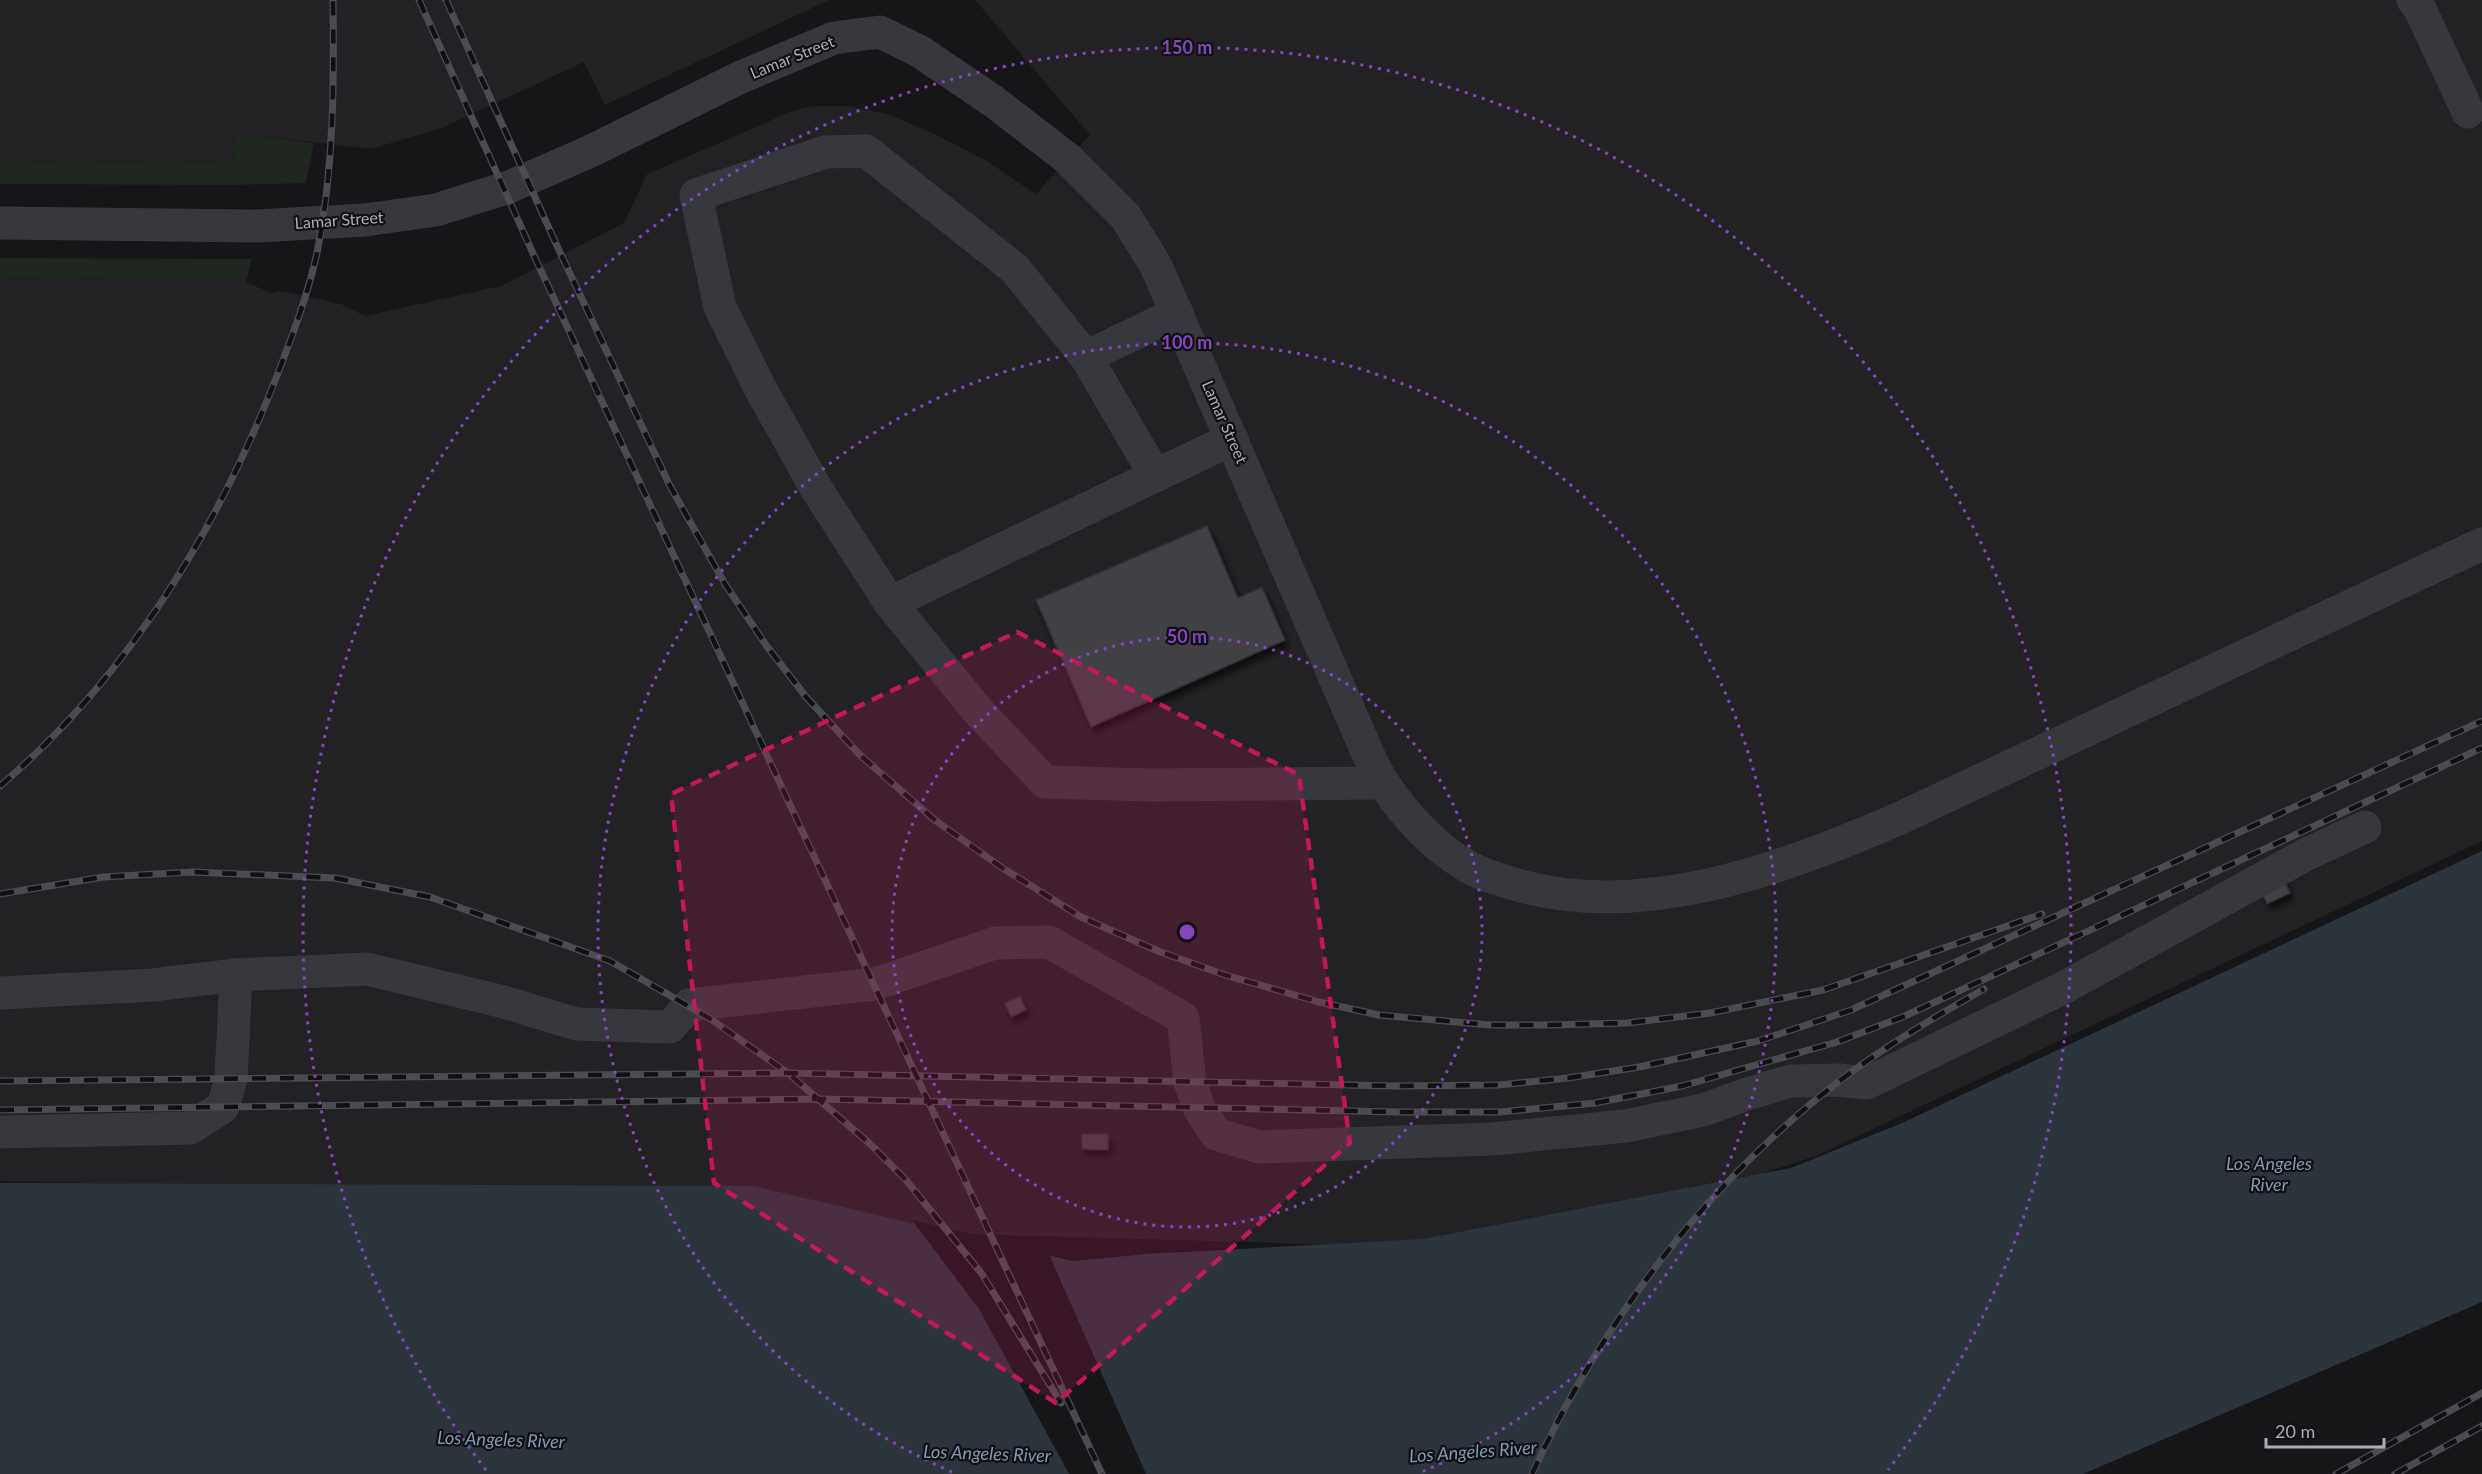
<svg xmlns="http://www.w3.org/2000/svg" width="2482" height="1474" viewBox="0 0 2482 1474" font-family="Lato,sans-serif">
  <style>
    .built { fill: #222225 }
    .green { fill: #1e261f }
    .water { fill: #2c353c }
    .pier { fill: #161618 }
    .building { fill: #404145; stroke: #303034; stroke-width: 1.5; filter: url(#shadow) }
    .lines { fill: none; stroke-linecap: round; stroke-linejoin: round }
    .minor { stroke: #37383d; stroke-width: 33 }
    .rail-casing { stroke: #4a4c52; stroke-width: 7 }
    .rail { stroke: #111113; stroke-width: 4.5; stroke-dasharray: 14; stroke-linecap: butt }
    .marked { fill: #c2185b; fill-opacity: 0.2; stroke: #c2185b; stroke-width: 4.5; stroke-dasharray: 12 8; stroke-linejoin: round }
    .ring { fill: none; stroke: #8446be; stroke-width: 3; stroke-dasharray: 3 6 }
    .labels { text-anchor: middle; stroke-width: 4.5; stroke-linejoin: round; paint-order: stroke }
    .street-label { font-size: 16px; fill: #a8adb8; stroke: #111113 }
    .water-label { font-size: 18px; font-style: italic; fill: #7f9bb3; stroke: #111113 }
    .centre { fill: #8446be; stroke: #111113; stroke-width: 3 }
    .ring-label { font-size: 18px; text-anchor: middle; font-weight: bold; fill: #8446be; stroke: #111113; stroke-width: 4.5; stroke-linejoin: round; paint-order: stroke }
  </style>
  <defs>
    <filter id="shadow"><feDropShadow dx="3.5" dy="6" stdDeviation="3" flood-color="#0009"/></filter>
  </defs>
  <rect width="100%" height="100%" fill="#161618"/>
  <!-- built -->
  <g class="built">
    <polygon points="0,0 829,0 605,105 584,62 442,128 371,149 235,133 233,163 0,160"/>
    <polygon points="975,0 2482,0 2482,841 1816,1156 1659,1207 1431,1239 1348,1245 893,1232 414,1190 0,1181 0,278 246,282 272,293 282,291 341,304 365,316 501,286 624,223 647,174 795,110 817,106 848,106 887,114 935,134 987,161 1036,194 1090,135"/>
  </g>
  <!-- green -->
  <g class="green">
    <polygon points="235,133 314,143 306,183 233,185 0,184 0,160 233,163"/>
    <polygon points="0,258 252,259 246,282 0,278"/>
  </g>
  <!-- water -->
  <polygon class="water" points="2482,851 2482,1302 2083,1474 0,1474 0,1183 753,1186 1073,1261 1147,1254 1423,1239 1791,1168 1902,1123"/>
  <!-- pier -->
  <polygon class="pier" points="912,1220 1048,1252 1146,1474 1069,1474 979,1309"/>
  <!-- building -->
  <g class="building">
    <polygon points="1207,526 1238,598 1262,587 1285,640 1091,727 1036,600"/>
    <polygon points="2282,876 2290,893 2267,904 2259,886"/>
    <polygon points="1020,996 1026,1010 1011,1017 1005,1003"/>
    <polygon points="1082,1134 1108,1134 1108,1150 1082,1149"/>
  </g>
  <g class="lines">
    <!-- minor -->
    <g class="minor">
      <polyline points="2413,0 2420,9 2468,112"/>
      <path d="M 0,223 L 257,226 L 365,220 L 436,210 L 509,187 L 591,151 L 741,77 L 834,38 L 880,32 L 919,51 L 993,101 L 1067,158 L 1126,217 L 1156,266 L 1358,731 C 1366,749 1373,768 1384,784 C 1405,815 1432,845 1464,864 C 1478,874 1498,879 1514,884 C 1641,922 1781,869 1896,820 L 2482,544"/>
      <polyline points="1086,357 1177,313"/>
      <polyline points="1155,475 1086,357 1015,269 866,151 825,152 696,195 720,307 760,388 816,488 890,603 1232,439"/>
      <polyline points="890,603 978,711 1045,782 1150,785 1383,783"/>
      <polyline points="0,993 153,985 236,975"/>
      <polyline points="0,1132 190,1128 223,1107 231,1079 236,975 367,969 504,1002 576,1024 670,1027 689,1005 875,984 995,943 1049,942 1183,1018 1190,1082 1199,1108 1216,1134 1259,1147 1492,1139 1626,1126 1703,1110 1747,1094 1791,1081 1840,1080 1867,1083 2063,988 2307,854 2365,827"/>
    </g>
    <defs>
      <g id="rail">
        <polyline points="419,0 536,260 1102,1474"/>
        <polyline points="446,0 558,248 670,486 725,584 766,645 806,697 861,756 936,821 1004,869 1081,917 1158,951 1225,975 1319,1002 1379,1015 1490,1025 1550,1025 1627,1023 1710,1013 1823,990 2042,914"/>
        <path d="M 0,786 C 128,677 218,529 278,373 C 293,334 308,294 317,253 C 334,168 334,86 333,0"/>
        <polyline points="0,894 103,877 193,872 335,878 430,897 610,961 709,1018 788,1073 869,1143 906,1180 982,1274 1061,1403"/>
        <polyline points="0,1081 788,1073 1394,1086 1498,1085 1568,1078 1639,1067 1758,1041 1851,1010 2482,721"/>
        <polyline points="0,1110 821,1099 1397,1112 1500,1112 1595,1103 1682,1086 1837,1042 1905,1016 2482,748"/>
        <path d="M 1532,1474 C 1602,1321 1708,1181 1842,1079 C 1887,1045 1935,1017 1984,989"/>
        <polyline points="2336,1474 2482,1393"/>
        <polyline points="2395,1474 2482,1426"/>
      </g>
    </defs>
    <!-- rail casing -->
    <use href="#rail" class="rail-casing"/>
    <!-- rail -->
    <use href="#rail" class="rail"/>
  </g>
  <!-- marked area -->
  <path class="marked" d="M 1017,632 L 1299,775 L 1350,1143 L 1056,1403 L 714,1183 L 671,794 Z"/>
  <!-- distance rings -->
  <g class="ring">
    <circle cx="1187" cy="932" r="295"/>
    <path d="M952 1472A589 589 0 1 1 1422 1472"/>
    <path d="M486 1470A884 884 0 1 1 1888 1470"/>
  </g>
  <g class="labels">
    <!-- street labels -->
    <g class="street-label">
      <text transform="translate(792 57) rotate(-22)" y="6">Lamar Street</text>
      <text transform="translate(339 220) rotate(-4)" y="6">Lamar Street</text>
      <text transform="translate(1225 422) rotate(66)" y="6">Lamar Street</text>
    </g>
    <!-- water labels -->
    <g class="water-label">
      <text x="2269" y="1170">Los Angeles<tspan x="2269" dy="21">River</tspan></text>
      <text transform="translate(501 1440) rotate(2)" y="6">Los Angeles River</text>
      <text transform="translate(1473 1452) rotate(-4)" y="6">Los Angeles River</text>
      <text transform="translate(987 1454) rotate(2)" y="6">Los Angeles River</text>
    </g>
  </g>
  <circle cx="1187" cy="932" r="9" class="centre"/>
  <g class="ring-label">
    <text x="1187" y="54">150 m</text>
    <text x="1187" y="349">100 m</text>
    <text x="1187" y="643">50 m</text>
  </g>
  <!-- scale -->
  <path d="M2266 1438v9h118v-9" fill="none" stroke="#a8adb8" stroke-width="3"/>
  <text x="2275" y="1438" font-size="18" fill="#a8adb8" stroke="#111113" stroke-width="4.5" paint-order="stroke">20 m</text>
</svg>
